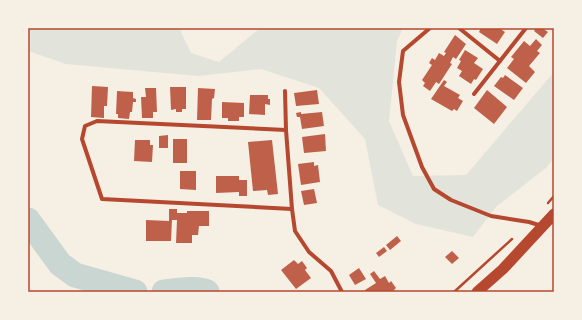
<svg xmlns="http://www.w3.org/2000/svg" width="582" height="320" viewBox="0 0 582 320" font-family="'Nunito Sans',sans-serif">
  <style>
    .green { fill: #e2e4dc }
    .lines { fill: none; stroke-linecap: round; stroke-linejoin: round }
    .river { stroke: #c9d6d2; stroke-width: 25 }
    .building { fill: #bf614a }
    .path { stroke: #b5482f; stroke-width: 2.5 }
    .minor { stroke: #b5482f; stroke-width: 4 }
    .trunk { stroke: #b5482f; stroke-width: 11 }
    .neatline { fill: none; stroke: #b5482f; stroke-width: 1.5 }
  </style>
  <rect width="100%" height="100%" fill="#f6efe4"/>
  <!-- green -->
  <polygon class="green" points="28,28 180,28 182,34 191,53 219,62 260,28 403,28 397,41 389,121 413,176 466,175 554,72 554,158 546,168 497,206 473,237 416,224 378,205 365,139 319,88 261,69 199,76 66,64 28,51"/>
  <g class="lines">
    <!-- river -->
    <g class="river">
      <polyline points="28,220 60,264 75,275 135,292"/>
      <path d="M 164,292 C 175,291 197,287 207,292"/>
    </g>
  </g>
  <!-- building -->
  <g class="building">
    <polygon points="481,28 499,28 505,32 497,44 479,32"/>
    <polygon points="536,28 542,28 548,32 543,38 534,31"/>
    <polygon points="455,35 466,44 456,59 453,57 450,63 452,64 439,84 436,82 430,91 423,86 425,83 422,80 432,65 429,63 432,58 435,60 439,53 444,56 446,53 444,52"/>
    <polygon points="536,39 542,45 537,51 540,53 529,66 535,72 526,83 507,68 514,59 511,57 524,41 530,46"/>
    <polygon points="465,50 478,58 474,63 483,69 476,80 474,79 471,84 459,76 462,71 457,68 461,61 459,60"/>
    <polygon points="505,75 523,88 514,100 494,86 501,77 503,78"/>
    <polygon points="444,80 447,82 444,86 460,95 458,98 463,101 457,111 454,109 452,111 431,99"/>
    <polygon points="92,86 108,87 107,106 104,106 104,118 91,117"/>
    <polygon points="170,87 186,87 186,109 182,109 182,112 176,112 176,109 171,110"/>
    <polygon points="145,88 156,88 157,112 153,112 153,118 142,118 141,97 146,97"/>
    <polygon points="198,88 215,89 214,98 212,99 211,120 197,120"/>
    <polygon points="317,90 319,104 296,106 294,93"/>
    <polygon points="487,90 507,107 494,124 474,108"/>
    <polygon points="117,91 133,92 133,98 136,99 136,102 133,102 132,112 130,112 129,119 118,118 118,114 116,114"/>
    <polygon points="250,95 268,95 268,99 270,99 270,105 265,104 265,115 249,114"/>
    <polygon points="222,102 244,103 244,117 239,117 239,121 228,121 228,118 222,118"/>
    <polygon points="301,112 301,114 322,112 324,126 302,129 300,117 297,117 296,113"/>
    <polygon points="325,134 326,151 304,153 302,137"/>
    <polygon points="168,135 168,148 159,148 159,136"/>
    <rect x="173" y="139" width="14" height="24"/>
    <polygon points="135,140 150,140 150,145 153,145 152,162 134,161"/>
    <polygon points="272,140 278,194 268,195 267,190 253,191 248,142"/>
    <polygon points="314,162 314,166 318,165 320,182 301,185 298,164"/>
    <polygon points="180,171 196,171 196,190 180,189"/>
    <polygon points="216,176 239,176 239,180 247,180 247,196 239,196 239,192 216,193"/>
    <polygon points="314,189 317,203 304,205 301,191"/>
    <polygon points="169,209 177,209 177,213 187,213 187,211 209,211 209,226 199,226 198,235 192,235 192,243 176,243 177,220 172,220 171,241 146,241 146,220 169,221"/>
    <polygon points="397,236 401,241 390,250 386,245"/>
    <polygon points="384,247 387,251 379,257 376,253"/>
    <polygon points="452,251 459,258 452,264 445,257"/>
    <polygon points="294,260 298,264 302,261 307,268 305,270 311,278 296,289 281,270"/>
    <polygon points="359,268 366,279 355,285 349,275"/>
    <polygon points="374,271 380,279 385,276 389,283 391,281 396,288 393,291 394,292 367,292 365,290 376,283 370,274"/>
  </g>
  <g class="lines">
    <!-- path -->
    <g class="path">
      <polyline points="548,203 554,196"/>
      <polyline points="454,292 512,239"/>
    </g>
    <!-- minor -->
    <g class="minor">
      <polyline points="430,28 403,51 399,82 403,115 422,167 434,189 451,200 491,216 529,222 542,226"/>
      <polyline points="459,28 500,61"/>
      <polyline points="285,91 286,130 292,209"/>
      <polyline points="474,94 526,28"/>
      <polyline points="286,130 97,121 85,126 82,139 102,199 292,209 295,231 309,252 331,271 342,292"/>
    </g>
    <!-- trunk -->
    <polyline class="trunk" points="477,292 503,269 554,214"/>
  </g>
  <!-- border -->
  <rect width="582" height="320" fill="none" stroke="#f6efe4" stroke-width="58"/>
  <rect x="29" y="29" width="524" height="262" class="neatline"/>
</svg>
